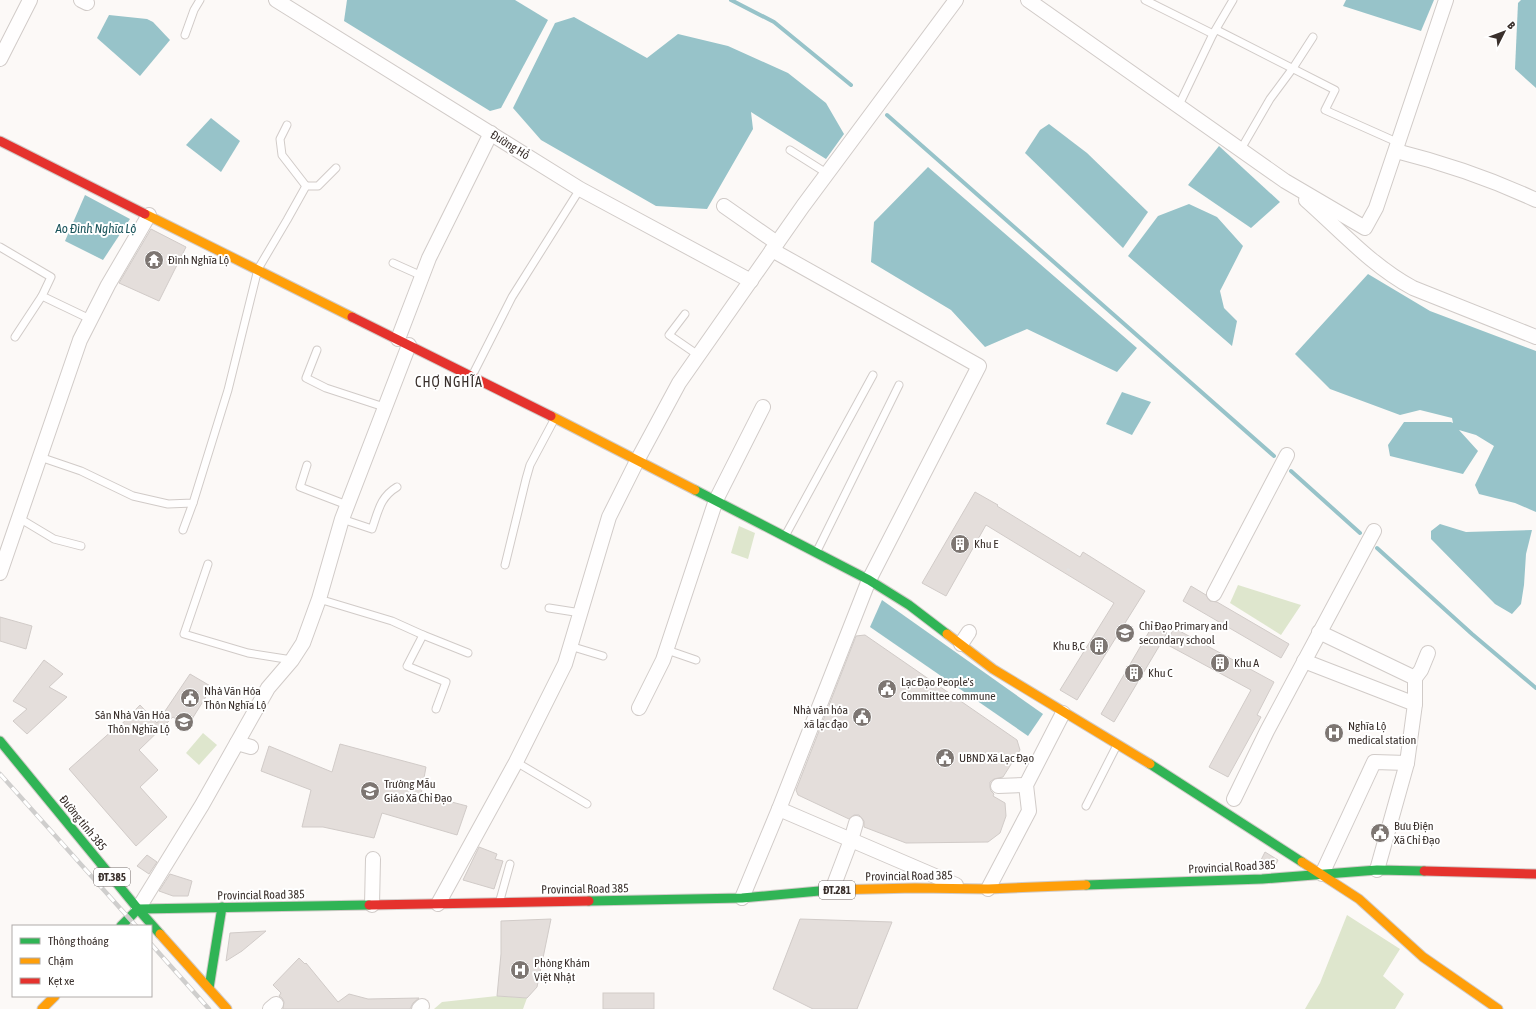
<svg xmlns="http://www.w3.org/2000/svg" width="1536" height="1009" viewBox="0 0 1536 1009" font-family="'Asap Condensed',sans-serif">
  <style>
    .green { fill: #dee6cd }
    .water { fill: #97c3c9 }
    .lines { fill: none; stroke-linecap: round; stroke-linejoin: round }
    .stream { stroke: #97c3c9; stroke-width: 4 }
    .building { fill: #e4dedb; stroke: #d1cbc8 }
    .lane-casing { stroke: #d1cbc8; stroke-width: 9 }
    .street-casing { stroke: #d1cbc8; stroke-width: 16 }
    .fast-casing { stroke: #d1cbc8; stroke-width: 11 }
    .slow-casing { stroke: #d1cbc8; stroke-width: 11 }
    .jam-casing { stroke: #d1cbc8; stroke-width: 11 }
    .path { stroke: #e2e1e0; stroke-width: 2.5; stroke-dasharray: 3 3; stroke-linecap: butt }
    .lane { stroke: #fffefe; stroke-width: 7 }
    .street { stroke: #fffefe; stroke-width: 14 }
    .fast { stroke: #30b455; stroke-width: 9 }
    .slow { stroke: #ff9f0a; stroke-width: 9 }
    .jam { stroke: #e5322d; stroke-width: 9 }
    .rail-casing { stroke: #cfcecd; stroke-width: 4.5 }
    .rail { stroke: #fff; stroke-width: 3; stroke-dasharray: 9; stroke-linecap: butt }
    .labels { text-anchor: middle; stroke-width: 4; stroke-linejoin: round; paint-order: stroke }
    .shield { fill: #fff; stroke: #746d6b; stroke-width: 1 }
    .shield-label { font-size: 11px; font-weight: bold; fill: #392f2b }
    .street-label { font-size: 12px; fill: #392f2b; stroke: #fff }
    .poi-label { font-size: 12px; fill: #392f2b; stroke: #fff; text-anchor: start }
    .water-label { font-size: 13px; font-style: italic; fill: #1c555c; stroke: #fff }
    .quarter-label { font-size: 14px; letter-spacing: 1px; fill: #392f2b; stroke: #fff }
  </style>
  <rect width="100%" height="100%" fill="#fcf9f7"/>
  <!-- green -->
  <g class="green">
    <polygon points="739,526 755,533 748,559 731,553"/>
    <polygon points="1238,585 1301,605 1281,635 1230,603"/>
    <polygon points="203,733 217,745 199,765 186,753"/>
    <polygon points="1347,915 1400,949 1383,976 1404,994 1395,1009 1305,1009 1320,983"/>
    <polygon points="497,996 527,998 523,1009 434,1009 442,1002"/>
  </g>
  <!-- water -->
  <g class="water">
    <polygon points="347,0 515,0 548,20 501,108 490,111 344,21"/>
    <polygon points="1346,0 1434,0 1421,31 1343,6"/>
    <polygon points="1521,0 1536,0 1536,88 1515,69 1518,3"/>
    <polygon points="109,15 147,19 153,22 170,40 140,76 97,38"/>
    <polygon points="574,17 647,58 678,34 728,46 788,73 826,103 844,134 826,159 751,112 753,129 707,209 656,206 541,140 513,108 555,23"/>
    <polygon points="211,118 240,141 221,172 186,145"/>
    <polygon points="1049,124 1087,153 1148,212 1123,248 1025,153 1040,130"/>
    <polygon points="1219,146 1280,202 1251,228 1188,185"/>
    <polygon points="928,167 1137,348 1117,372 1027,329 985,347 951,310 871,262 874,222"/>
    <polygon points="85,195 130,219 103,260 65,241"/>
    <polygon points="1189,204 1217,217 1243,246 1220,291 1224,308 1237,321 1232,346 1128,256 1158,216"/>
    <polygon points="1368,274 1430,311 1536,351 1536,512 1515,503 1479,494 1475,485 1494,446 1476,435 1459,430 1478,451 1463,474 1390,456 1388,445 1404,422 1451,422 1453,423 1452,418 1420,410 1400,415 1330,389 1295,354"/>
    <polygon points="1122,392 1151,402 1132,435 1106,424"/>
    <polygon points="1440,524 1466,532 1532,530 1526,554 1524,585 1521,604 1512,614 1495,604 1431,539 1431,531"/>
    <polygon points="882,600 1043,714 1028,736 870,627"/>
  </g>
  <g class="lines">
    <!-- stream -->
    <g class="stream">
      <polyline points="731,0 774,22 851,85"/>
      <polyline points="887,115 1274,456"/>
      <polyline points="1291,471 1360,533"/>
      <polyline points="1377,548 1472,634 1536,688"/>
    </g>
  </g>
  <!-- building -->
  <g class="building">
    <polygon points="151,229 186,247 159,301 119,283"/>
    <polygon points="975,492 998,505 997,506 1080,557 1083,552 1145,591 1077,700 1060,690 1114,603 986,525 946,596 922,583"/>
    <polygon points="1191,586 1206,595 1210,601 1217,602 1289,644 1281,658 1183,601"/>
    <polygon points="0,617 32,626 26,649 0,641"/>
    <polygon points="1153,625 1167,633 1114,722 1101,714"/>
    <polygon points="1174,628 1274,682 1257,715 1261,717 1228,777 1209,767 1251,690 1166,644"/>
    <polygon points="865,635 1017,740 1020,750 1003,777 994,779 990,782 990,787 991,791 994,794 993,796 1005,803 1006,816 1000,833 988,842 906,843 864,827 864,821 859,815 854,815 849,819 798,795 796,790 856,636"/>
    <polygon points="44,660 63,674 49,687 67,697 27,734 13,721 27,709 13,701"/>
    <polygon points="190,674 212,687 187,727 173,717 139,750 158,770 140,787 167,817 136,846 69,769 114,729 115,731 140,705 157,723"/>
    <polygon points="340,744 426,767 421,794 467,806 457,835 382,813 374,838 323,827 302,827 311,790 261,771 269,746 332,772"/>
    <polygon points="479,847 497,854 495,859 503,861 494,889 463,880"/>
    <polygon points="1265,852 1278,860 1276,864 1258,866"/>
    <polygon points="147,855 157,862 149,874 137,866"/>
    <polygon points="170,874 192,881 188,896 173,896 159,891"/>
    <polygon points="551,919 537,987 527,998 497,996 501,954 501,921"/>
    <polygon points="800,919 892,922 857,1009 813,1009 773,989"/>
    <polygon points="266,931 242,951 226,961 230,933"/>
    <polygon points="299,958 305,964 306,963 338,1002 349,994 368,999 419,998 413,1003 410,1009 283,1009 284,1002 282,998 279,996 281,993 273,985"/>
    <rect x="603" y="993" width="51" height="16"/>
  </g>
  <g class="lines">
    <defs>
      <g id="lane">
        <polyline points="1145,0 1213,34"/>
        <polyline points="1217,30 1335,90 1325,110 1399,143"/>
        <polyline points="185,35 194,10 200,0"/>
        <polyline points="1179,105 1213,34 1233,0"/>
        <polyline points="287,125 280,139 282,155 306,186"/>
        <polyline points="1241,149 1270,99 1293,68 1313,37"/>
        <polyline points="790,150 828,174"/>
        <polyline points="0,247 51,277 42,296 90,319"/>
        <polyline points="393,263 422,276"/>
        <polyline points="685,314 669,335 698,355"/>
        <polyline points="15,337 42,296"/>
        <polyline points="317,350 306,378 326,388 384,407"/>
        <polyline points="472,376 512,297 580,189"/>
        <polyline points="40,457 81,471 133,496 168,504 193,503 228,390 258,269 287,220 306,186 318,186 336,168"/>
        <polyline points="307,465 300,487 347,505"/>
        <polyline points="19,518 54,539 81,546"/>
        <path d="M 342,519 L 372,529 C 378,512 380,497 397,487"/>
        <polyline points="183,530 193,503"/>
        <polyline points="785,536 873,375"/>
        <polyline points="817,551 899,385"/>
        <polyline points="208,564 184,634 248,653 292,660"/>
        <polyline points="505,565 526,479 530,465 554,420"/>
        <polyline points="319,599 392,621 423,635 407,666 446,682 436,709"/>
        <polyline points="549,608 581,613"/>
        <polyline points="423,635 468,653"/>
        <polyline points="570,646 603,656"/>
        <polyline points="667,650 696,660"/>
        <polyline points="516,762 587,804"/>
        <polyline points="1086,806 1117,745"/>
        <polyline points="500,900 510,864"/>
      </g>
      <g id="street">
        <polyline points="81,0 87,3"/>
        <polyline points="276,0 580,189 751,281"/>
        <polyline points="1028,0 1285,181 1365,228 1376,208 1446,0"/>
        <polyline points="0,59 30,0"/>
        <path d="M 1396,151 C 1444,163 1491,179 1536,200"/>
        <path d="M 1306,200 C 1340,230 1372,266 1413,288 L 1536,337"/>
        <polyline points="724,206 777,243"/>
        <polyline points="398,339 429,258 491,133"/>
        <polyline points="0,573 80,340 108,285 149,215"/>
        <polyline points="1214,594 1287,455"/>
        <polyline points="1319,632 1415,678 1415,704 1407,763 1374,762 1322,874"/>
        <polyline points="961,644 969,632"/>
        <polyline points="1304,661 1415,704"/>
        <polyline points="1415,678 1421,670 1428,653"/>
        <polyline points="639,708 663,660 716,500 763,407"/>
        <polyline points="237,743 251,747"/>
        <polyline points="998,786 1026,785"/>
        <polyline points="1234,799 1267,731 1374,531"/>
        <polyline points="779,809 956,885"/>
        <polyline points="1377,870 1407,763"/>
        <polyline points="988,889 1029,811 1026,785 1063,713"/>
        <polyline points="832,890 851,840 856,823"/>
        <polyline points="742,898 779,809 869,580 979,366 772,250"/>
        <polyline points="438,904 516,762 565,664 609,517 638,459 679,383 803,206 956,0"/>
        <polyline points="372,905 373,859"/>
        <polyline points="138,909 202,805 268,688 292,660 303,643 319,599 342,519 409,345"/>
        <polyline points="270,1009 276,1004"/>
        <polyline points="419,1009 422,1006"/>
      </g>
      <g id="fast">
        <polyline points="695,490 869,580 909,605 947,634"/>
        <polyline points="0,741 138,909 160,934"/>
        <polyline points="1150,764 1302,862"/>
        <polyline points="1086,885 1262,879 1377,870 1424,871"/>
        <polyline points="589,901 742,898 830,890"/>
        <polyline points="121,926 138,909 369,905"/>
        <polyline points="209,988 222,907"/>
      </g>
      <g id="slow">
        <polyline points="145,214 352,317"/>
        <polyline points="551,416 695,490"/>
        <polyline points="947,634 993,669 1150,764"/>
        <polyline points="1302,862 1359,899 1423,957 1498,1009"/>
        <polyline points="830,890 915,888 988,889 1086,885"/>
        <polyline points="160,934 227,1009"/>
        <polyline points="42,1009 55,996"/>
      </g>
      <g id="jam">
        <polyline points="0,141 145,214"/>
        <polyline points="352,317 551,416"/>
        <polyline points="1424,871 1536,874"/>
        <polyline points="369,905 589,901"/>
      </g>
    </defs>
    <!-- lane casing -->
    <use href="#lane" class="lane-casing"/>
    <!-- street casing -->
    <use href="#street" class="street-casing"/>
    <!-- fast casing -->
    <use href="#fast" class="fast-casing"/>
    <!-- slow casing -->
    <use href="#slow" class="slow-casing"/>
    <!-- jam casing -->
    <use href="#jam" class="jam-casing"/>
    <!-- path -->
    <polyline class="path" points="1067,569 1071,571"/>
    <!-- lane -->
    <use href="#lane" class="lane"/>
    <!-- street -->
    <use href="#street" class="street"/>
    <!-- fast -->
    <use href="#fast" class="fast"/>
    <!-- slow -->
    <use href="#slow" class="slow"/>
    <!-- jam -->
    <use href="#jam" class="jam"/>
    <defs>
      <g id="rail">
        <polyline points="0,774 136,926"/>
        <polyline points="151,944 209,1009"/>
      </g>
    </defs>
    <!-- rail casing -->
    <use href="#rail" class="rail-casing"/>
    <!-- rail -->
    <use href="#rail" class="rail"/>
  </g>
  <!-- icons -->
  <defs>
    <symbol id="temple-disc" viewBox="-11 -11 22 22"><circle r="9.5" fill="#7d7672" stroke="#fff"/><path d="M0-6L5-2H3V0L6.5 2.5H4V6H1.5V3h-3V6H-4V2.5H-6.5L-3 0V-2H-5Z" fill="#fff"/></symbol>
    <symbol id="building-disc" viewBox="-11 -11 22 22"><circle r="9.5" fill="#7d7672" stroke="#fff"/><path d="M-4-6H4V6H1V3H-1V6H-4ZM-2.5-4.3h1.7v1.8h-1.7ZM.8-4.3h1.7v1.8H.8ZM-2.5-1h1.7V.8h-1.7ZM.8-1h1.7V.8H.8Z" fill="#fff"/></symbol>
    <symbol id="school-disc" viewBox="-11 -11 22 22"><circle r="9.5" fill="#7d7672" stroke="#fff"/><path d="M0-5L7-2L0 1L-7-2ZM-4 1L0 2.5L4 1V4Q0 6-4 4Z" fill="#fff"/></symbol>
    <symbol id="civic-disc" viewBox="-11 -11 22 22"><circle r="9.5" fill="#7d7672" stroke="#fff"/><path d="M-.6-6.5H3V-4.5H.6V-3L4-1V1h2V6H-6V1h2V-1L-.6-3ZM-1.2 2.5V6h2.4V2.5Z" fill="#fff"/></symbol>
    <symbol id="hospital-disc" viewBox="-11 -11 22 22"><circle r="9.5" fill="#7d7672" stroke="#fff"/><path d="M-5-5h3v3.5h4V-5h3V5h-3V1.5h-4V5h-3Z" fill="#fff"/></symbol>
  </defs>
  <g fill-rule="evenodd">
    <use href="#temple-disc" x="143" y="249" width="22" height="22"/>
    <use href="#building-disc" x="949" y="533" width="22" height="22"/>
    <use href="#school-disc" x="1114" y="622" width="22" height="22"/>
    <use href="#building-disc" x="1088" y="635" width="22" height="22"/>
    <use href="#building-disc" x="1209" y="652" width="22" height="22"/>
    <use href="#building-disc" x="1123" y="662" width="22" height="22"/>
    <use href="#civic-disc" x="876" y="678" width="22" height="22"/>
    <use href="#civic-disc" x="179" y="687" width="22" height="22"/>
    <use href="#civic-disc" x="851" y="706" width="22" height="22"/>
    <use href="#school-disc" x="173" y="711" width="22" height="22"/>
    <use href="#hospital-disc" x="1323" y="722" width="22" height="22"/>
    <use href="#civic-disc" x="934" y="747" width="22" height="22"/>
    <use href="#school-disc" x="359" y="780" width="22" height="22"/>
    <use href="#civic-disc" x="1369" y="822" width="22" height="22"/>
    <use href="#hospital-disc" x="509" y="959" width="22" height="22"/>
  </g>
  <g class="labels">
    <!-- shield labels -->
    <g class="shield">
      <rect x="94" y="868" width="36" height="18" rx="3"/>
      <rect x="819" y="881" width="36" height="18" rx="3"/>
    </g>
    <g class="shield-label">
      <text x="112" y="881">ĐT.385</text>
      <text x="837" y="894">ĐT.281</text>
    </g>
    <!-- street labels -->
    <g class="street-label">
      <text transform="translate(510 145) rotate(32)" y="4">Đường Hồ</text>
      <text transform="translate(83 823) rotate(51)" y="4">Đường tỉnh 385</text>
      <text transform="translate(1232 867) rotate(-3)" y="4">Provincial Road 385</text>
      <text transform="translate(909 876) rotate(-1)" y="4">Provincial Road 385</text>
      <text transform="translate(585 889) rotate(-1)" y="4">Provincial Road 385</text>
      <text transform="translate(261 895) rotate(-1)" y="4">Provincial Road 385</text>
    </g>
    <!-- poi labels -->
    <g class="poi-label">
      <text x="168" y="264">Đình Nghĩa Lộ</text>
      <text x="974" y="548">Khu E</text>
      <text x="1139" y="630">Chỉ Đạo Primary and<tspan x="1139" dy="14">secondary school</tspan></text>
      <text x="1085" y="650" text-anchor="end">Khu B,C</text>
      <text x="1234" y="667">Khu A</text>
      <text x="1148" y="677">Khu C</text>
      <text x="901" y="686">Lạc Đạo People's<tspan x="901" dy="14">Committee commune</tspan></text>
      <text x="204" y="695">Nhà Văn Hóa<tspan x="204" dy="14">Thôn Nghĩa Lộ</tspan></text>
      <text x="848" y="714" text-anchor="end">Nhà văn hóa<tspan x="848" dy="14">xã lạc đạo</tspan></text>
      <text x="170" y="719" text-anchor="end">Sân Nhà Văn Hóa<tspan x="170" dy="14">Thôn Nghĩa Lộ</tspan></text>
      <text x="1348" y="730">Nghĩa Lộ<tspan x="1348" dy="14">medical station</tspan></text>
      <text x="959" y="762">UBND Xã Lạc Đạo</text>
      <text x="384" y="788">Trường Mẫu<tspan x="384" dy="14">Giáo Xã Chỉ Đạo</tspan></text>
      <text x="1394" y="830">Bưu Điện<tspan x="1394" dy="14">Xã Chỉ Đạo</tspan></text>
      <text x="534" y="967">Phòng Khám<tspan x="534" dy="14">Việt Nhật</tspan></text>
    </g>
    <!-- water labels -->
    <g class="water-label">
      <text x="96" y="233">Ao Đình Nghĩa Lộ</text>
    </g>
    <!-- quarter labels -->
    <g class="quarter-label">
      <text x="449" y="387">CHỢ NGHĨA</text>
    </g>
  </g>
  <!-- legend -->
  <rect x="12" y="925" width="140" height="72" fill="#ffffff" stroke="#b0acaa"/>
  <rect x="20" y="938" width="20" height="6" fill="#30b455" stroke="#b0acaa"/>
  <text x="48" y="945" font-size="12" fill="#392f2b">Thông thoáng</text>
  <rect x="20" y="958" width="20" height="6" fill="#ff9f0a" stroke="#b0acaa"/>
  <text x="48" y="965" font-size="12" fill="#392f2b">Chậm</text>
  <rect x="20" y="978" width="20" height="6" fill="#e5322d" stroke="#b0acaa"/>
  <text x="48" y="985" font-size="12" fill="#392f2b">Kẹt xe</text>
  <!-- north arrow -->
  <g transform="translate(1504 32) rotate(48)" stroke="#ffffff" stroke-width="3" paint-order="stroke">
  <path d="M0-3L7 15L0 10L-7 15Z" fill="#392f2b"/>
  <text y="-6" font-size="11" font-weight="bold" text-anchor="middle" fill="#392f2b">B</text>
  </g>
</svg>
